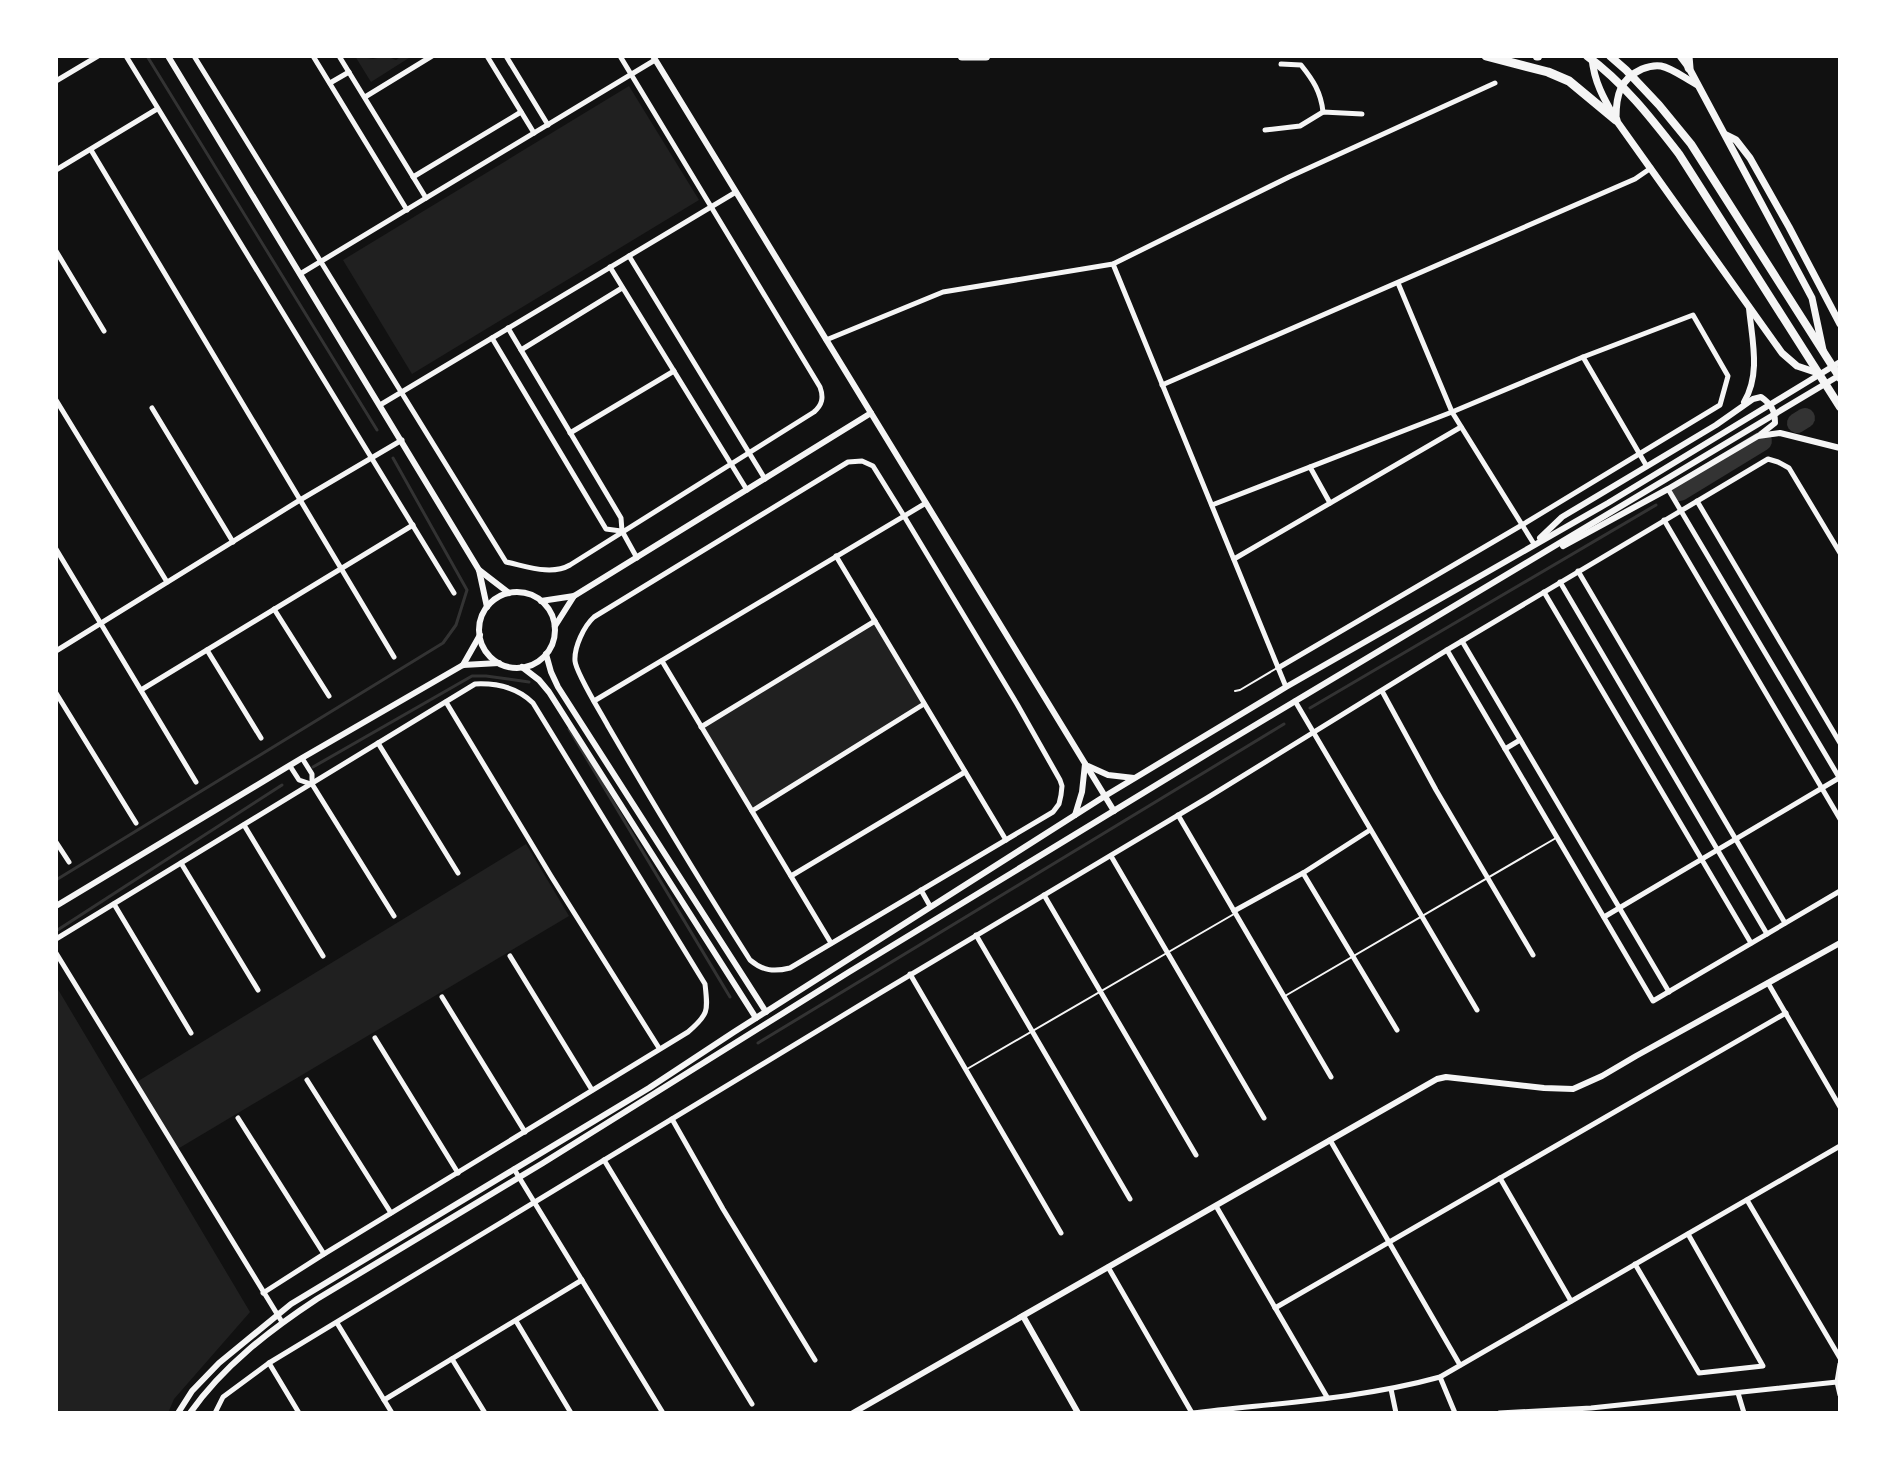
<svg xmlns="http://www.w3.org/2000/svg" width="1896" height="1469" viewBox="0 0 1896 1469" font-family="'Asap Condensed',sans-serif">
  <style>
    .green { fill: #202020 }
    .lines { fill: none; stroke-linecap: round; stroke-linejoin: round }
    .stream { stroke: #333; stroke-width: 3 }
    .river { stroke: #333; stroke-width: 20 }
    .service { stroke: #f5f5f5; stroke-width: 2 }
    .minor { stroke: #f5f5f5; stroke-width: 5 }
    .tertiary { stroke: #f5f5f5; stroke-width: 6 }
    .primary { stroke: #f5f5f5; stroke-width: 7 }
    .trunk { stroke: #f5f5f5; stroke-width: 8 }
    .motorway { stroke: #f5f5f5; stroke-width: 9 }
  </style>
  <rect width="100%" height="100%" fill="#111"/>
  <!-- green -->
  <g class="green">
    <polygon points="355,56 373,59 386,56 396,60 402,56 412,56 371,82"/>
    <polygon points="629,86 699,200 412,374 343,260"/>
    <polygon points="875,621 925,704 752,811 701,727"/>
    <polygon points="526,844 569,916 176,1150 135,1083"/>
    <polygon points="56,986 250,1312 174,1399 168,1413 56,1413"/>
  </g>
  <g class="lines">
    <!-- stream -->
    <g class="stream">
      <polyline points="147,56 377,430"/>
      <polyline points="1310,708 1656,505"/>
      <polyline points="569,729 730,997"/>
      <polyline points="313,767 472,676 486,676 529,682"/>
      <polyline points="56,880 443,643 456,625 467,590 393,458"/>
      <polyline points="56,931 282,785"/>
      <polyline points="758,1043 1284,724"/>
    </g>
    <!-- river -->
    <g class="river">
      <polyline points="1797,423 1805,418"/>
      <polyline points="1680,491 1762,441"/>
    </g>
    <!-- service -->
    <g class="service">
      <polyline points="1235,691 1240,690 1277,668"/>
      <polyline points="1285,996 1556,838"/>
      <polyline points="967,1069 1234,914"/>
    </g>
    <!-- minor -->
    <g class="minor">
      <polyline points="126,56 454,593"/>
      <path d="M 194,56 L 506,562 C 526,566 551,576 570,565 L 814,412 C 822,405 824,398 820,387 L 620,56"/>
      <polyline points="313,56 407,210"/>
      <polyline points="339,56 426,198"/>
      <polyline points="487,56 534,133"/>
      <polyline points="506,56 548,125"/>
      <path d="M 1281,64 L 1301,65 C 1313,80 1321,92 1323,112"/>
      <polyline points="56,81 98,56"/>
      <polyline points="330,83 349,72"/>
      <polyline points="365,97 432,56"/>
      <polyline points="1265,130 1300,126 1323,112 1362,114"/>
      <polyline points="91,150 394,657"/>
      <polyline points="56,170 157,109"/>
      <polyline points="413,177 521,112"/>
      <polyline points="56,251 104,331"/>
      <polyline points="629,256 765,479"/>
      <polyline points="1113,264 1286,687"/>
      <polyline points="610,267 747,490"/>
      <polyline points="300,274 655,60"/>
      <polyline points="1398,283 1452,412 1534,544"/>
      <polyline points="508,328 621,518 622,531 637,558"/>
      <polyline points="492,338 606,529 621,531"/>
      <polyline points="826,340 943,292 1113,264 1289,177 1495,83"/>
      <polyline points="521,350 622,288"/>
      <polyline points="1583,357 1646,465"/>
      <polyline points="1162,385 1635,179 1651,168"/>
      <polyline points="56,400 167,582"/>
      <polyline points="380,405 736,192"/>
      <polyline points="152,408 233,542"/>
      <polyline points="570,433 674,371"/>
      <path d="M 862,461 L 873,466 L 904,516 L 1017,704 L 1060,780 L 1062,786 L 1061,795 L 1059,804 L 1053,812 L 790,968 C 774,972 763,971 750,960 C 701,883 654,805 608,726 C 601,713 576,673 575,661 C 574,647 584,626 594,617 L 848,462 Z"/>
      <polyline points="1310,467 1330,503"/>
      <polyline points="1668,489 1840,779"/>
      <polyline points="1697,501 1840,743"/>
      <polyline points="1212,505 1452,412 1583,357 1693,315 1728,376 1720,405 1522,525 1278,668"/>
      <polyline points="1664,520 1840,819"/>
      <polyline points="56,549 196,782"/>
      <polyline points="836,556 1006,840"/>
      <polyline points="1234,559 1461,427"/>
      <polyline points="1578,571 1785,923"/>
      <polyline points="1560,582 1767,934"/>
      <polyline points="1544,592 1751,943"/>
      <polyline points="274,609 329,696"/>
      <polyline points="1462,641 1669,992"/>
      <polyline points="207,650 261,738"/>
      <polyline points="1447,650 1653,1001 1840,891"/>
      <polyline points="56,651 300,500 402,440"/>
      <polyline points="662,661 831,943"/>
      <polyline points="141,690 413,525"/>
      <polyline points="1382,691 1436,790 1533,955"/>
      <polyline points="56,693 136,823"/>
      <polyline points="594,701 926,503"/>
      <polyline points="1295,701 1477,1010"/>
      <polyline points="446,702 551,876 659,1048"/>
      <polyline points="701,727 875,621"/>
      <polyline points="378,743 458,873"/>
      <polyline points="1505,749 1520,740"/>
      <polyline points="302,758 312,774 312,784 394,916"/>
      <polyline points="290,766 299,780 311,784"/>
      <polyline points="752,811 924,704"/>
      <polyline points="1178,815 1331,1077"/>
      <polyline points="244,825 323,956"/>
      <polyline points="56,842 69,862"/>
      <polyline points="1111,856 1264,1118"/>
      <polyline points="181,863 258,990"/>
      <polyline points="1303,873 1397,1030"/>
      <polyline points="791,876 965,772"/>
      <polyline points="921,890 930,906"/>
      <polyline points="1044,895 1196,1155"/>
      <polyline points="114,904 191,1033"/>
      <polyline points="1234,911 1303,873 1370,830"/>
      <polyline points="1604,917 1839,778"/>
      <polyline points="976,935 1130,1199"/>
      <path d="M 56,939 L 475,684 C 496,683 518,688 533,703 L 705,984 C 708,1011 709,1014 688,1032 L 324,1254 L 263,1293"/>
      <polyline points="56,953 282,1322"/>
      <polyline points="510,956 592,1090"/>
      <polyline points="910,974 1061,1233"/>
      <polyline points="1768,983 1840,1107"/>
      <polyline points="442,997 525,1132"/>
      <polyline points="375,1038 458,1173"/>
      <polyline points="307,1080 391,1213"/>
      <polyline points="238,1118 324,1254"/>
      <polyline points="672,1119 723,1209 815,1360"/>
      <polyline points="1330,1140 1460,1365"/>
      <polyline points="604,1160 752,1404"/>
      <polyline points="514,1169 663,1413"/>
      <polyline points="1500,1178 1571,1301"/>
      <polyline points="1747,1200 1840,1358"/>
      <polyline points="1216,1206 1327,1397"/>
      <polyline points="1635,1264 1699,1373 1763,1366 1688,1234"/>
      <polyline points="1108,1267 1192,1413"/>
      <polyline points="1275,1308 1786,1013"/>
      <polyline points="516,1321 571,1413"/>
      <polyline points="337,1323 392,1413"/>
      <polyline points="452,1359 485,1413"/>
      <polyline points="269,1363 299,1413"/>
      <polyline points="1440,1377 1455,1413"/>
      <polyline points="1837,1382 1840,1395"/>
      <polyline points="1391,1389 1396,1413"/>
      <polyline points="1738,1393 1744,1413"/>
      <polyline points="384,1400 582,1280"/>
      <polyline points="215,1413 223,1397 269,1363 880,993 1207,798 1447,650 1768,459 1778,462 1789,468 1840,553"/>
      <path d="M 1192,1413 C 1275,1403 1360,1399 1440,1377 L 1840,1146"/>
      <polyline points="1499,1413 1591,1408 1837,1382 1840,1364"/>
    </g>
    <!-- tertiary -->
    <g class="tertiary">
      <polyline points="168,56 479,570 487,607"/>
      <polyline points="653,56 1114,811"/>
      <path d="M 1744,402 C 1761,374 1752,340 1749,308"/>
      <path d="M 1540,538 L 1562,517 L 1716,425 L 1753,399 L 1761,397 C 1771,404 1775,410 1775,423 L 1761,434"/>
      <polyline points="1563,546 1668,489 1758,436 1780,433 1840,448"/>
      <polyline points="479,570 509,593"/>
      <circle cx="517" cy="630" r="38"/>
      <polyline points="541,601 574,596 871,413"/>
      <polyline points="555,626 574,596"/>
      <polyline points="546,654 551,672 558,687 766,1012"/>
      <polyline points="463,665 480,635"/>
      <polyline points="522,667 539,680 549,692 756,1018"/>
      <polyline points="1088,766 1108,775 1134,778"/>
      <polyline points="1075,815 1082,792 1085,764"/>
      <polyline points="56,906 302,758 463,665 499,663"/>
      <polyline points="1023,1316 1078,1413"/>
      <polyline points="178,1413 192,1391 219,1363 291,1304 649,1088 734,1032 1105,796 1286,687 1608,503 1840,362"/>
      <path d="M 190,1413 C 223,1366 270,1330 317,1299 L 543,1163 L 849,972 L 1222,745 L 1840,375"/>
      <polyline points="853,1413 1437,1079 1446,1077 1544,1088 1573,1089 1602,1076 1636,1056 1840,943"/>
    </g>
    <!-- primary -->
    <g class="primary">
      <polyline points="1680,56 1689,68 1812,298 1823,350"/>
      <path d="M 1592,58 C 1594,82 1604,99 1616,120 L 1782,353 L 1797,366 L 1818,373"/>
      <path d="M 1616,118 C 1616,95 1620,79 1642,69 C 1647,67 1654,65 1661,66 C 1672,68 1686,79 1696,84"/>
      <polyline points="1726,135 1736,140 1750,158 1789,227 1840,324"/>
    </g>
    <!-- trunk -->
    <g class="trunk">
      <path d="M 1587,56 C 1624,83 1651,118 1679,154 L 1840,407"/>
      <polyline points="1610,56 1626,70 1659,105 1691,144 1840,378"/>
    </g>
    <!-- motorway -->
    <g class="motorway">
      <polyline points="962,56 986,56"/>
      <polyline points="1486,56 1548,72 1569,81 1616,120"/>
      <polyline points="1537,56 1538,56"/>
      <polyline points="1688,56 1689,68"/>
    </g>
  </g>
  <!-- border -->
  <rect width="1896" height="1469" fill="none" stroke="#ffffff" stroke-width="116"/>
</svg>
